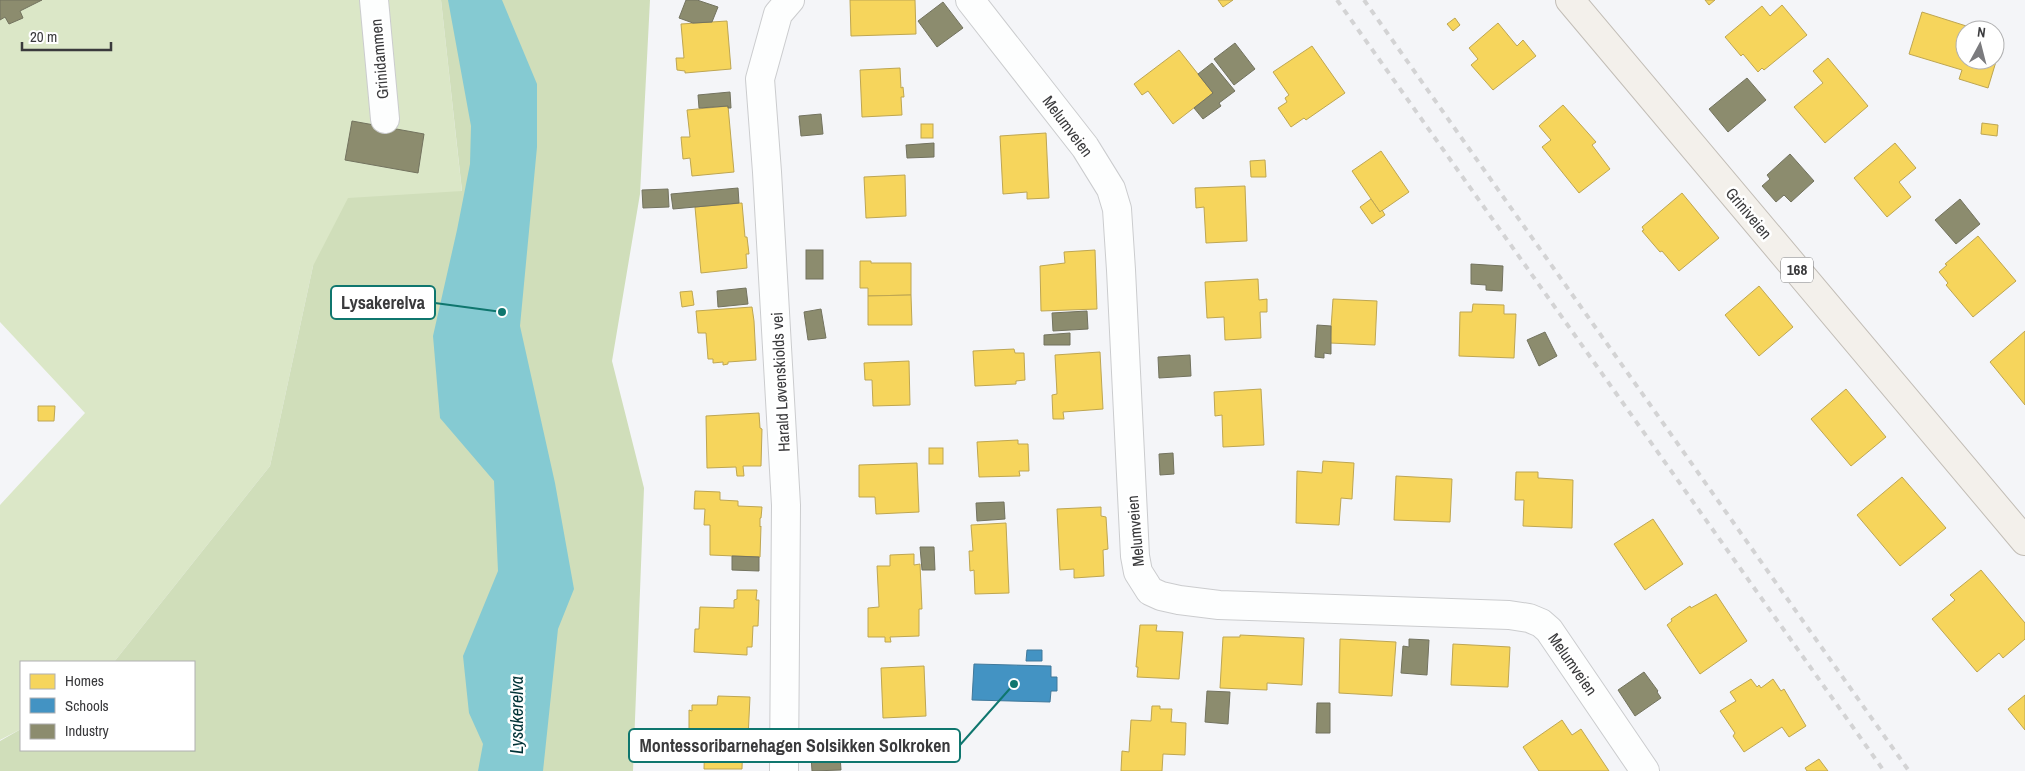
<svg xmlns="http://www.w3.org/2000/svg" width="2025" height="771" viewBox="0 0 2025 771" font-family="'Archivo Narrow',sans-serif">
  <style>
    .green { fill: #dbe7c7 }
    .forest { fill: #d0deba }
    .water { fill: #85cad2 }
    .homes { fill: #f6d55c; stroke: #bea652 }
    .schools { fill: #4393c3; stroke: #40789a }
    .industry { fill: #8c8c6e; stroke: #73735f }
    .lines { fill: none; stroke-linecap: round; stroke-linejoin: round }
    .minor-casing { stroke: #cbccce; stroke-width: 30 }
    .major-casing { stroke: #c2bdb6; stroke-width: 30 }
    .minor { stroke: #fdfefe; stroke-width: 28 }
    .major { stroke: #f3f0eb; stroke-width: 28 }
    .rail { stroke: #d3d3d4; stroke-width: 4; stroke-dasharray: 6 6; stroke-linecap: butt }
    .labels { text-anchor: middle; stroke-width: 5; stroke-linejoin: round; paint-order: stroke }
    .shield { fill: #fff; stroke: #757576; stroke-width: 1 }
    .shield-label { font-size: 15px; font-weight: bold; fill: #3a3a3c }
    .street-label { font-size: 16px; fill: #3a3a3c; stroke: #fff }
    .water-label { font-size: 18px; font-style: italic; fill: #003236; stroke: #fff }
    .leader { fill: none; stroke: #0f766e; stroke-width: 2 }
    .callout-dot { fill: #0f766e; stroke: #fff; stroke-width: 2 }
    .callout { fill: #fff; stroke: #0f766e; stroke-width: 2 }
    .callout-label { font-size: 18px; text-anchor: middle; font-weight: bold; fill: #3a3a3c }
  </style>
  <rect width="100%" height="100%" fill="#f4f5f8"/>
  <!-- green -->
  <polygon class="green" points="0,0 441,0 462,192 313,266 270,466 114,662 21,662 21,729 0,740 0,505 85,413 0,322"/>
  <!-- forest -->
  <polygon class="forest" points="441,0 650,0 640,194 612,361 644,488 633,771 0,771 0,741 21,729 21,750 194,750 194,662 114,662 270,466 313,266 348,198 462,191"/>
  <!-- water -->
  <polygon class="water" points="448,0 502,0 537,84 537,147 520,326 555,483 574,589 558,629 543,771 478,771 483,744 469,713 463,656 498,571 494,481 440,418 433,336 457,230 470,164 471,126"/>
  <!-- homes -->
  <g class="homes">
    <polygon points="850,0 915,0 916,34 851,36"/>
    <polygon points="1218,0 1233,0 1223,7"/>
    <polygon points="1705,0 1715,0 1709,5"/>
    <polygon points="1782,5 1807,35 1764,70 1762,68 1758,72 1743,54 1741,56 1725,37 1762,6 1770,16"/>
    <polygon points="1922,12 1979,30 1965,30 1965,60 1995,60 1995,55 1998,55 1988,88 1959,79 1962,70 1909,54"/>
    <polygon points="1455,18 1460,25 1453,31 1447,24"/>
    <polygon points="727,21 731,69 685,73 685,71 677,70 676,58 684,58 681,24"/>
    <polygon points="1498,23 1517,46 1523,40 1536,56 1493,90 1471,65 1478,59 1469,48"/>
    <polygon points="1312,46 1345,93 1306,120 1304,118 1291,127 1278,108 1287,102 1285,98 1289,95 1273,72"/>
    <polygon points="1179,50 1213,93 1173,124 1148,91 1142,95 1134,84"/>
    <polygon points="1828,58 1868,106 1825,143 1794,107 1823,83 1813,71"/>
    <polygon points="900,68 901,88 903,87 904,97 901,97 902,115 862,117 860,70"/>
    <polygon points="1563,105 1596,142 1592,145 1610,169 1579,193 1542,147 1551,140 1539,126"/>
    <polygon points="728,106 734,172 692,176 690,158 683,159 681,137 690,137 687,110"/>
    <polygon points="1982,123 1998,125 1997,136 1981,134"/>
    <rect x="921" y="124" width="12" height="14"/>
    <polygon points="1046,133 1049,198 1027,199 1027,192 1003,194 1000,136"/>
    <polygon points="1895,143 1916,168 1899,182 1911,197 1887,217 1854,178"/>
    <polygon points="1381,151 1409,192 1380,212 1352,171"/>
    <polygon points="1265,160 1266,177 1251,177 1250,161"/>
    <polygon points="905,175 906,216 866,218 864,177"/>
    <polygon points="1245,186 1247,241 1206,243 1204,207 1196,208 1195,188"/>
    <polygon points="1682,193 1719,238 1679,271 1662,251 1660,252 1642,231 1644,230 1642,227"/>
    <polygon points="1371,199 1380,212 1382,210 1385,215 1372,224 1360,207"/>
    <polygon points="742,203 745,237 747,237 749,254 746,254 747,268 701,273 695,207"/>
    <polygon points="1978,236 2016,281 1973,317 1946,285 1948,283 1939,272 1947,265 1945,264"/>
    <polygon points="1095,250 1097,309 1041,311 1040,266 1065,263 1064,252"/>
    <polygon points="860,261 871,261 871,263 911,263 911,295 868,296 868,288 860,288"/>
    <polygon points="1258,279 1259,300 1267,299 1267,312 1260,312 1261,338 1225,340 1224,317 1207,318 1205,282"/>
    <polygon points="1759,286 1793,327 1759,356 1725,315"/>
    <polygon points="692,291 694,305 682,307 680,292"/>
    <polygon points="911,295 912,325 868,325 868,296"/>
    <polygon points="1333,299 1377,301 1375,345 1330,343"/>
    <polygon points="1473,304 1504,305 1504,314 1516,314 1514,358 1459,356 1460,312 1472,312"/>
    <polygon points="752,307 754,321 756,360 728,362 728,364 723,365 723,362 713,363 713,359 708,359 706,333 698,333 696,311"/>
    <polygon points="2025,331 2025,405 1990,362"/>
    <polygon points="1014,349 1015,353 1024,353 1025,380 1016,381 1016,384 975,386 973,351"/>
    <polygon points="1100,352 1103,409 1063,412 1064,419 1053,419 1052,395 1057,394 1055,355"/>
    <polygon points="909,361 910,405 873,406 872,380 865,380 864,363"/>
    <polygon points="1261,389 1264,445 1223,447 1222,415 1215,416 1214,392"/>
    <polygon points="1846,389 1886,437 1851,466 1811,419"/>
    <polygon points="38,406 55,406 54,421 38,421"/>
    <polygon points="759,413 760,428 762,429 761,466 743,466 744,476 737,476 736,467 707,468 706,416"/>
    <polygon points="1018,440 1018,444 1028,444 1029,471 1019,471 1020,476 979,477 977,442"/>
    <rect x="929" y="448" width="14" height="16"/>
    <polygon points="1323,461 1354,463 1352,499 1341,498 1339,525 1296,523 1297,471 1322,473"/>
    <polygon points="917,463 919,512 876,514 875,497 859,497 859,465"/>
    <polygon points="1516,472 1538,472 1538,478 1573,480 1572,528 1523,526 1524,500 1515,500"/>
    <polygon points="1396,476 1452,479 1450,522 1394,520"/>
    <polygon points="1902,477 1946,528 1900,566 1857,515"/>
    <polygon points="695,491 720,492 720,500 738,501 738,506 762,507 761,518 760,518 760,527 761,526 760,557 710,555 710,525 704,525 705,509 694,509"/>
    <polygon points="1101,507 1101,516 1106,517 1108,549 1103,550 1104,576 1074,578 1074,569 1060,570 1057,509"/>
    <polygon points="1653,519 1683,564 1645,590 1614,544"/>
    <polygon points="1006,523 1009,593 975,594 974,570 970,571 969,551 973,551 971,525"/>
    <polygon points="914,554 914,565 920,564 922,609 919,609 919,636 890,637 891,642 885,642 885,637 868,637 868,608 879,607 877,566 890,566 890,555"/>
    <polygon points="1981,570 2025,623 2025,639 2003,658 1999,653 1977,672 1932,619 1955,600 1950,595"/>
    <polygon points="737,590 757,590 756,600 759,600 758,626 753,626 752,647 747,647 747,655 694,652 695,629 699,629 700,607 734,608 734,600 737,599"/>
    <polygon points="1716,594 1747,641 1700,674 1667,625 1672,621 1671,619 1690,606 1691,608"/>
    <polygon points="1140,625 1157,625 1156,631 1183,632 1179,679 1137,677 1138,667 1136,667"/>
    <polygon points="1240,635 1304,638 1302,685 1267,683 1267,690 1220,688 1223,637 1240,637"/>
    <polygon points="1340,639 1396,642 1392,696 1339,693"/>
    <polygon points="1453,644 1510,647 1508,687 1451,685"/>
    <polygon points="924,666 926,716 883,718 881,668"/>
    <polygon points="1751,679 1757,687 1759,685 1761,688 1773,679 1781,691 1784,689 1806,726 1789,737 1782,727 1744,752 1733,736 1735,733 1720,711 1736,701 1730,692"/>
    <polygon points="2025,695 2025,730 2008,709"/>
    <polygon points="718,696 750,697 748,738 743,738 742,769 704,769 705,736 689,735 689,710 692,711 692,705 717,705"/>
    <polygon points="1152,706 1160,706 1160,709 1172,709 1171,722 1186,723 1185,755 1163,754 1162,771 1121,771 1122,751 1129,752 1131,720 1151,721"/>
    <polygon points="1562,720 1572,735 1581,729 1609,771 1539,771 1523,747"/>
    <polygon points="1819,759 1828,771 1807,771 1805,768"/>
  </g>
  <!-- schools -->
  <g class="schools">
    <polygon points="1027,650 1042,650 1042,661 1026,661"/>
    <polygon points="974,664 1051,666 1051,677 1057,677 1057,691 1051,691 1050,702 972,700"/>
  </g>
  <!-- industry -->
  <g class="industry">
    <polygon points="0,0 42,0 20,11 23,18 9,24 5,17 0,20"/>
    <polygon points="686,0 697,0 718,7 712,22 693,23 679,18"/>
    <polygon points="943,2 963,28 937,47 918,21"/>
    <polygon points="1235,43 1255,69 1234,85 1214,59"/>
    <polygon points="1212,63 1235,91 1219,103 1221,106 1203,119 1194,108 1213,93 1198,74"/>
    <polygon points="1747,78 1766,100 1728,132 1709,109"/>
    <polygon points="730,92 731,108 728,108 728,106 699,108 698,95"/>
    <polygon points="821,114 823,134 801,136 799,116"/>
    <polygon points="352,121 424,134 418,173 345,160"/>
    <polygon points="934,143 934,157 907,158 906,145"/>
    <polygon points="1790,154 1814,181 1791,202 1784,195 1776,202 1762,186 1770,179 1767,175"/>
    <polygon points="738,188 739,203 673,209 671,194"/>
    <polygon points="668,189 669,207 643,208 642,190"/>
    <polygon points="1960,199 1980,224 1956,244 1935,220"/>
    <rect x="806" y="250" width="17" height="29"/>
    <polygon points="1471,264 1503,266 1502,291 1486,290 1486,285 1471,284"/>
    <polygon points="746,288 748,304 718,307 717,291"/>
    <polygon points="821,309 826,338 808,340 804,312"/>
    <polygon points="1087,311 1088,329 1053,331 1052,313"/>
    <polygon points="1317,325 1331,326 1331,354 1324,353 1324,358 1315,357"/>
    <polygon points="1545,332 1557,356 1539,366 1527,340"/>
    <polygon points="1070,333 1070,345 1044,345 1044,335"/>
    <polygon points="1190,355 1191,376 1159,378 1158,357"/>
    <polygon points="1173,453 1174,474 1160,475 1159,454"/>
    <polygon points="1004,502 1005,519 977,521 976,503"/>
    <polygon points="920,547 934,547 935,570 922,570"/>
    <polygon points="732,556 759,557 759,571 732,570"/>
    <polygon points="1409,639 1429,640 1427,675 1401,673 1403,646 1409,647"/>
    <polygon points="1644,672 1658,691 1657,692 1661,698 1635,716 1618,690"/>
    <polygon points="1207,691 1230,692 1228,724 1205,722"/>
    <polygon points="1317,703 1330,703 1330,733 1316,733"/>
    <polygon points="840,755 841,770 812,771 811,756"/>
  </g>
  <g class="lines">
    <defs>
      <g id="minor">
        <polyline points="374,0 385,119"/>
        <polyline points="970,0 1085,147 1111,189 1117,209 1121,270 1135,556 1138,572 1150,591 1161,596 1179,600 1219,605 1509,615 1529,618 1541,623 1549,630 1645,771"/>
        <polyline points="784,771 786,505 767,172 760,79 778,14 790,0"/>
      </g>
      <polyline id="major" points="1570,0 2025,541"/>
    </defs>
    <!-- minor casing -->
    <use href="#minor" class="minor-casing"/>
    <!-- major casing -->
    <use href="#major" class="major-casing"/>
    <!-- minor -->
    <use href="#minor" class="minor"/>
    <!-- major -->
    <use href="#major" class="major"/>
    <!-- rail -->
    <g class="rail">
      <polyline points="1337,0 1884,771"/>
      <polyline points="1364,0 1909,771"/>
    </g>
  </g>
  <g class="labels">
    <!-- shield labels -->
    <rect class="shield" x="1781" y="257.5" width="32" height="25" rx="4"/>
    <g class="shield-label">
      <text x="1797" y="275">168</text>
    </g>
    <!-- street labels -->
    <g class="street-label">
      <text transform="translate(379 59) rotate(-95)" y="6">Grinidammen</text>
      <text transform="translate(1068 126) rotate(53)" y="6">Melumveien</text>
      <text transform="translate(1749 213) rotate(50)" y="6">Griniveien</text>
      <text transform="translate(780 382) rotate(-93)" y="6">Harald Løvenskiolds vei</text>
      <text transform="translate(1135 531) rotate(-95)" y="6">Melumveien</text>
      <text transform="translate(1573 664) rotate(55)" y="6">Melumveien</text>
    </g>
    <!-- water labels -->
    <g class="water-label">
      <text transform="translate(517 715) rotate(-90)" y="6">Lysakerelva</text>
    </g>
  </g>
  <!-- callouts -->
  <path class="leader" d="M502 312L435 303M1014 684L960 745"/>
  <g class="callout-dot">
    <circle cx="502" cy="312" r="5"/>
    <circle cx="1014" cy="684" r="5"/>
  </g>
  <g class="callout">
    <rect x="331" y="286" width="104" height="33" rx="5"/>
    <rect x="629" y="729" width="331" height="33" rx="5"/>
  </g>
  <g class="callout-label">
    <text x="383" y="309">Lysakerelva</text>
    <text x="795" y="752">Montessoribarnehagen Solsikken Solkroken</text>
  </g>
  <!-- legend -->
  <rect x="20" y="661" width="175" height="90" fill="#ffffff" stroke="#b0b0b1"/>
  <rect x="30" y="674" width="25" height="15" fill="#f6d55c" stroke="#b0b0b1"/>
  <text x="65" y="686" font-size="15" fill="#3a3a3c">Homes</text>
  <rect x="30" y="698" width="25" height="15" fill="#4393c3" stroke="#b0b0b1"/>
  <text x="65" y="711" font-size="15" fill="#3a3a3c">Schools</text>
  <rect x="30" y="724" width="25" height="15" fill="#8c8c6e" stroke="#b0b0b1"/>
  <text x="65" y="736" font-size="15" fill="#3a3a3c">Industry</text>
  <!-- north arrow -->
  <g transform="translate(1980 45) rotate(7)"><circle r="24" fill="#ffffff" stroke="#b0b0b1"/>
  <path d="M0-4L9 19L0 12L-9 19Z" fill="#7b7b7e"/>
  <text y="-8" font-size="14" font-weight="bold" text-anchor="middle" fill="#3a3a3c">N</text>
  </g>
  <!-- scale -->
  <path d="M22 42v8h89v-8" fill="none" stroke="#3a3a3c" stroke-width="2.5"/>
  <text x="30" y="42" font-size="15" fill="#3a3a3c" stroke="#ffffff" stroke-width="4" paint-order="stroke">20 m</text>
</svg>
